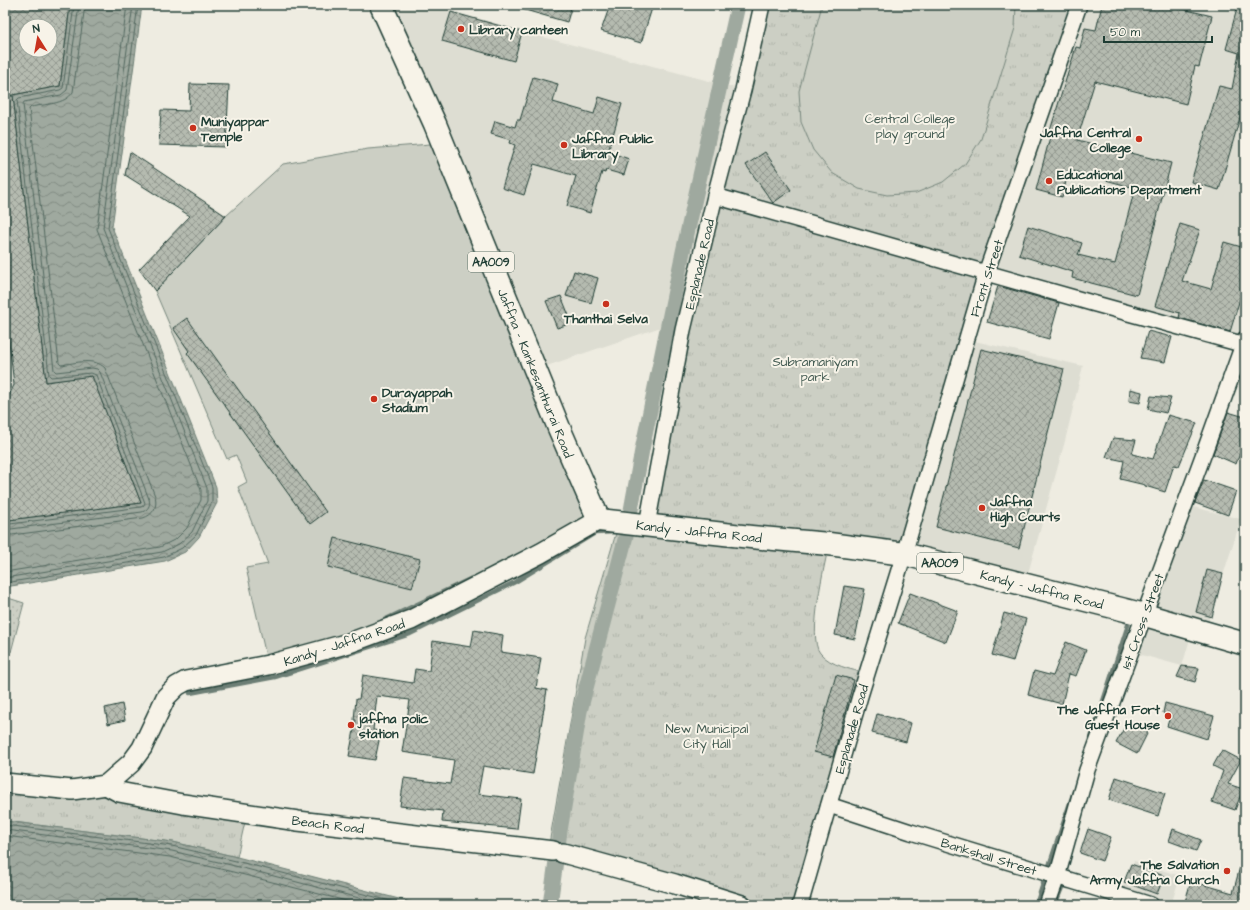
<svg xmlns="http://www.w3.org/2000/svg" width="1250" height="910" viewBox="0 0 1250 910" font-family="'Architects Daughter',sans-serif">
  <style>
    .built { fill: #ddddd2 }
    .grass { fill: url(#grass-dots); stroke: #76867c }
    .park { fill: url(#park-tufts); stroke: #76867c }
    .pitch { fill: #cccfc4; stroke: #76867c }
    .water { fill: url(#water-waves); stroke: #6c7e74 }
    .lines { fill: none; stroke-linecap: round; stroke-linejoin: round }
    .shore { stroke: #52685f; stroke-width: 1 }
    .stream { stroke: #6c7e74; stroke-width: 4.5 }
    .canal { stroke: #9fa99f; stroke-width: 15 }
    .building { fill: url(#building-cross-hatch); stroke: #1f3d34; fill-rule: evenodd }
    .minor-casing { stroke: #1f3d34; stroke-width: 18 }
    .major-casing { stroke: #1f3d34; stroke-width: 22 }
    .highway-casing { stroke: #1f3d34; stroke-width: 25 }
    .minor { stroke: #f7f3e8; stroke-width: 15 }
    .major { stroke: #f7f3e8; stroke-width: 19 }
    .highway { stroke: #f7f3e8; stroke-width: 22 }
    .poi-dot { fill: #c8321e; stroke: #f7f3e8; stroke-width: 1.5 }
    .labels { text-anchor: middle; stroke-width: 4; stroke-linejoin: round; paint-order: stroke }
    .shield { fill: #f7f3e8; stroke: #60746a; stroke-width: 1 }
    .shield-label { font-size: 12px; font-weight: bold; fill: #1f3d34 }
    .poi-label { font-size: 13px; font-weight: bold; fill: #1f3d34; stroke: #f7f3e8; text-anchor: start }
    .park-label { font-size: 13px; fill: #425a51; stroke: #f7f3e8 }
    .street-label { font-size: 13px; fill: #1f3d34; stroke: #f7f3e8 }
  </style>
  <defs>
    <pattern id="grass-dots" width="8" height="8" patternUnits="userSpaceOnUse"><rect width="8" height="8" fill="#cccfc4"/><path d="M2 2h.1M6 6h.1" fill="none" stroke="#afb3a9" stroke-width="1.8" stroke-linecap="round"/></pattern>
    <pattern id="park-tufts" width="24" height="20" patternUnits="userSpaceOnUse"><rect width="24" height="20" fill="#cccfc4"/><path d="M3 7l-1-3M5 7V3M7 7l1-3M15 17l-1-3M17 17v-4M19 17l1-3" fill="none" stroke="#afb3a9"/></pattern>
    <pattern id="water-waves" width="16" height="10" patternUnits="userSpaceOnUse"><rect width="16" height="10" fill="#9fa99f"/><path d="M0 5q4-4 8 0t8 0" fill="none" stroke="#818b82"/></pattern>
    <pattern id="building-cross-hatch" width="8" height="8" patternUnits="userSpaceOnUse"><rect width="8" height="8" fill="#b5bbb0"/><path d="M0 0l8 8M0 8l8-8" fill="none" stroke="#939990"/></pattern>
  </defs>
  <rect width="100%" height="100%" fill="#eeece1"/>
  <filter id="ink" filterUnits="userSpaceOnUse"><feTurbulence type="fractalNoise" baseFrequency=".025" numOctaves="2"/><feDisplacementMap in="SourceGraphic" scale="8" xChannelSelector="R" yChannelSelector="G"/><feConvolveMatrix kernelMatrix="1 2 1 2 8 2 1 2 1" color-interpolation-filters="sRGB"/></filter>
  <g filter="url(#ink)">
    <!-- built -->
    <g class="built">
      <polygon points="391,5 430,5 543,37 743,90 683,330 670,326 658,328 535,370"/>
      <polygon points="1079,5 1245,5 1245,339 986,273"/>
      <polygon points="966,339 1083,366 1065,441 1025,584 904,554"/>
      <polygon points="1185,505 1241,519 1205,632 1193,629 1182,666 1131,652"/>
      <polygon points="1134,861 1180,876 1171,905 1151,905 1119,896"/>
    </g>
    <!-- grass -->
    <polygon class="grass" points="5,597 24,603 11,652 5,650"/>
    <!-- park -->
    <g class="park">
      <path d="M 762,5 L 1079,5 L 904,554 L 829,544 C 825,563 807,638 820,653 C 831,666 851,669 867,674 L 800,905 L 742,905 L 548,850 L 585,638 L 619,523 L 647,525 Z"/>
      <polygon points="5,783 247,813 237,857 173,842 5,821"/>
    </g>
    <!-- pitch -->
    <g class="pitch">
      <polygon points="822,5 1016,5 1015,28 981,139 965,164 943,182 916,193 887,195 859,189 832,173 813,150 801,122 799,91"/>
      <polygon points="443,143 599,520 411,620 268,665 246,568 268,564 238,487 247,482 236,455 227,459 155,291 226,216 283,164 368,149"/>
    </g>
    <!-- water -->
    <g class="water">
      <polygon points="70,5 142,5 112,227 216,487 217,503 199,537 185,552 165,561 5,587 5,511 9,520 141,503 92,377 46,382 13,95 60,86"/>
      <polygon points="5,821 173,842 237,857 422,905 5,905"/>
    </g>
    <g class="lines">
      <!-- shore -->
      <g class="shore">
        <polyline points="5,521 7,523 10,524 141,507 143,506 145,503 96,375 91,373 51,377 49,375 17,100 19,98 60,90 63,88 74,5"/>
        <path d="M 5,528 L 11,529 L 142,512 C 148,510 151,505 149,499 L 100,372 L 97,369 L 92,368 L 56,372 L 54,370 L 23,104 L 24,102 L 61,95 L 67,90 L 79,5"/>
        <path d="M 5,534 L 12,535 L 143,518 C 153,515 158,507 155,496 L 105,368 C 94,357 75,363 61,365 L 59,363 L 29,109 L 31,107 C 44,104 65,105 73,92 L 85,5"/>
        <polyline points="5,572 160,547 176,539 187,528 201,500 201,490 97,229 127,5"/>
        <polyline points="5,578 162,552 179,544 192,532 207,501 207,488 103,228 133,5"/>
        <polyline points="5,583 164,557 182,548 196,535 212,502 212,487 108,228 138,5"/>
        <polyline points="5,825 172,846 236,861 406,905"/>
        <polyline points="5,830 172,851 235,866 386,905"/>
        <polyline points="5,836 170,857 233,872 362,905"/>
      </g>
      <!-- stream -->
      <g class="stream">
        <polyline points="382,621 472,578"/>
        <polyline points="190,693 275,677 410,634 515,582 595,533 616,532"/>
        <polyline points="1091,738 1129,622 1125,621"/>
        <polyline points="1036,905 1074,791"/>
        <polyline points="1055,905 1063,885 1068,887"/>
      </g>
      <!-- canal -->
      <polyline class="canal" points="550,905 560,831 580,711 627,532 642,450 683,252 738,5"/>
    </g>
    <!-- building -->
    <g class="building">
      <path d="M 5,5 L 70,5 L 60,86 L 7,96 L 13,96 L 46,382 L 92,376 L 141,503 L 9,520 L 5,511 L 5,404 L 14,385 L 5,306 ZM 26,26 L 50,26 L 50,50 L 26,50 Z"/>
      <polygon points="518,5 572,5 567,22 518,8"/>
      <polygon points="610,5 653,5 641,43 601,31"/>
      <polygon points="1102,5 1166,5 1212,16 1199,67 1195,66 1186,104 1095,81 1077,140 1171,163 1137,295 1072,278 1073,272 1019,255 1028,226 1082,243 1078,255 1115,264 1135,188 1069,170 1062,197 1036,190 1051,133 1049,134 1076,47 1080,48 1085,28 1096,30"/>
      <polygon points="1238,5 1245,5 1245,100 1219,190 1191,182 1219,86 1232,89 1239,53 1226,49"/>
      <polygon points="451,12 522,32 514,61 442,41"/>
      <polygon points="533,77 558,84 553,102 594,114 599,97 622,104 609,149 612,150 612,153 629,159 624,175 606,170 605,173 602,172 590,213 567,206 576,176 534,164 524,195 502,188 515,145 510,143 511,140 491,134 495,121 515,127 517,120 520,120"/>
      <polygon points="190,84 229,85 226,147 159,145 161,110 189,111"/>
      <polygon points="130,152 226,216 155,291 139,269 190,216 125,175"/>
      <polygon points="765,152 791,190 773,203 746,165"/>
      <polygon points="1180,224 1200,230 1182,281 1211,289 1224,242 1245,248 1245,282 1230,332 1179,318 1180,313 1155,306"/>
      <polygon points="574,271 598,278 591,303 566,296"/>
      <polygon points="998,286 1059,303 1049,339 987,322"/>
      <polygon points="561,296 572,323 557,328 546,301"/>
      <polygon points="187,318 326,512 310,524 187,353 189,351 173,328"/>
      <polygon points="1148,331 1172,337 1165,362 1140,358"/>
      <polygon points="981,349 1064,369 1019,548 936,527"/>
      <polygon points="1130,389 1142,392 1140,403 1129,401"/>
      <polygon points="1151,396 1171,398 1166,413 1148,409"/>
      <polygon points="1228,412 1245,417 1245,440 1236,464 1213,454"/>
      <polygon points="1168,415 1197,423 1179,466 1174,465 1165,492 1145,486 1145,485 1120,479 1124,461 1106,457 1113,438 1136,440 1132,454 1153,459"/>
      <polygon points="1204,480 1236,491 1228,515 1195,503"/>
      <polygon points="335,538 420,559 412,588 328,567"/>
      <polygon points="1207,570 1223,574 1212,617 1196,612"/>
      <polygon points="844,586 865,589 855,639 835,635"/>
      <polygon points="910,593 958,611 946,642 898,623"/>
      <polygon points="1004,613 1026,619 1013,661 992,655"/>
      <polygon points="474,630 503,635 501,652 541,658 536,688 547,690 533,774 483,766 478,794 521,799 517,829 442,822 443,811 400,806 404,778 450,784 454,760 402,752 410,700 377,696 373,730 381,731 375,760 349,756 356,720 354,720 356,699 359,699 363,675 413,683 415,669 429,671 433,641 471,647"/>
      <polygon points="1066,642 1086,650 1076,676 1069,674 1062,704 1028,695 1034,671 1053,676"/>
      <polygon points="1182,666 1199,668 1195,682 1177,677"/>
      <polygon points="836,675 854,680 833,757 814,752"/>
      <polygon points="1165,703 1214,716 1207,739 1167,726 1170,717 1163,713"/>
      <polygon points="122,704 125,720 108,724 105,708"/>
      <polygon points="877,714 911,723 906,742 872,733"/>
      <polygon points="1128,721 1148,732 1137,754 1116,743"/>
      <polygon points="1222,750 1241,760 1228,784 1243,789 1235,810 1212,802 1223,771 1213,766"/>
      <polygon points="1116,777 1165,793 1158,816 1109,800"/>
      <polygon points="1088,829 1111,837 1102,861 1080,853"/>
      <polygon points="1173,829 1201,840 1196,851 1169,841"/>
      <polygon points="1241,863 1245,864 1245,905 1184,905 1191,881 1233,893"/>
      <polygon points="1131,864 1164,876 1157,894 1124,882"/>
    </g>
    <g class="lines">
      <defs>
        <g id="minor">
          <polyline points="715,196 1092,303 1245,345"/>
          <polyline points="647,525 683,330 715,196 743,90 762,5"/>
          <polyline points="829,805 911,832 1151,905"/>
          <polyline points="800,905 860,696 904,554 986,273 1079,5"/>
          <polyline points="1047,905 1057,877 1087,770 1204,453 1245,339"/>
        </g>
        <g id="major">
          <polyline points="5,783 72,790 106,785 131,763 142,748 166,697 177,686 186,681 268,665 349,643 411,620 541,553 599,520"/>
          <polyline points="106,785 119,792 183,804 298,821 553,851"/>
          <polyline points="563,853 675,884 742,905"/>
        </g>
        <polyline id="highway" points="381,5 435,124 559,428 599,520 751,537 829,544 904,554 1145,615 1245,644"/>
      </defs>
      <!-- minor casing -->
      <use href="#minor" class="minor-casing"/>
      <!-- major casing -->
      <use href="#major" class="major-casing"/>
      <!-- highway casing -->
      <use href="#highway" class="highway-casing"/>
      <!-- minor -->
      <use href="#minor" class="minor"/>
      <!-- major -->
      <use href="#major" class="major"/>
      <!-- highway -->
      <use href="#highway" class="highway"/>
    </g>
  </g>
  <!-- markers -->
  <g class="poi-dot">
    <circle cx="461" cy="29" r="4"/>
    <circle cx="193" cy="128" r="4"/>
    <circle cx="1139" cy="139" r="4"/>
    <circle cx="564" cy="145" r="4"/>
    <circle cx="1049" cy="181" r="4"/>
    <circle cx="606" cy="304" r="4"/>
    <circle cx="374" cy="399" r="4"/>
    <circle cx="982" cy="508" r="4"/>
    <circle cx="1168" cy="716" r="4"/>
    <circle cx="351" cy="725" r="4"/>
    <circle cx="1227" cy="871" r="4"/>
  </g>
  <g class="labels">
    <!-- shield labels -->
    <g class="shield">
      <rect x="468" y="252" width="46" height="20" rx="3"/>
      <rect x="917" y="553" width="46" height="20" rx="3"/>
    </g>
    <g class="shield-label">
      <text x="491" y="266">AA009</text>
      <text x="940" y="567">AA009</text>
    </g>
    <!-- poi labels -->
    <g class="poi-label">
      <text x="469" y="34">Library canteen</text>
      <text x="201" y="126">Muniyappar<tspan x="201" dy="15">Temple</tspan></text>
      <text x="1131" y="137" text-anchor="end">Jaffna Central<tspan x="1131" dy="15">College</tspan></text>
      <text x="572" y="143">Jaffna Public<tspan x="572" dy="15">Library</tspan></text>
      <text x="1057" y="179">Educational<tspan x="1057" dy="15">Publications Department</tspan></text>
      <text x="606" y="323" text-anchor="middle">Thanthai Selva</text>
      <text x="382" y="397">Durayappah<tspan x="382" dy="15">Stadium</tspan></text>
      <text x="990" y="506">Jaffna<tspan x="990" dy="15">High Courts</tspan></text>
      <text x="1160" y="714" text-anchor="end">The Jaffna Fort<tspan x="1160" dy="15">Guest House</tspan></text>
      <text x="359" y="723">jaffna polic<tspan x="359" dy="15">station</tspan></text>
      <text x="1219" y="869" text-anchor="end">The Salvation<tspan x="1219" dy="15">Army Jaffna Church</tspan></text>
    </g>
    <!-- park labels -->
    <g class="park-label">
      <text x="910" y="123">Central College<tspan x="910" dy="15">play ground</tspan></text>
      <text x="815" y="366">Subramaniyam<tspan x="815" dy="15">park</tspan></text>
      <text x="707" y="733">New Municipal<tspan x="707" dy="15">City Hall</tspan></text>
    </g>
    <!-- street labels -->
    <g class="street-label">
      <text transform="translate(699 264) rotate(-77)" y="5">Esplanade Road</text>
      <text transform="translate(986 278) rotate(-72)" y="5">Front Street</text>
      <text transform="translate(536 373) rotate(68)" y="5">Jaffna - Kankesanthurai Road</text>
      <text transform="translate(699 531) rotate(6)" y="5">Kandy - Jaffna Road</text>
      <text transform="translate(1042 589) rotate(14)" y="5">Kandy - Jaffna Road</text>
      <text transform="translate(1142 621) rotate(-70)" y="5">1st Cross Street</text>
      <text transform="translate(344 642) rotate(-18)" y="5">Kandy - Jaffna Road</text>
      <text transform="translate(851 729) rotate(-74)" y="5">Esplanade Road</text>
      <text transform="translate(328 824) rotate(7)" y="5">Beach Road</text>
      <text transform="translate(989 856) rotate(17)" y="5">Bankshall Street</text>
    </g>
  </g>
  <!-- margin -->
  <rect width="1250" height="910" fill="none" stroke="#f7f3e8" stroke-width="20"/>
  <rect x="10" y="10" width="1230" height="890" fill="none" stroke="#1f3d34" stroke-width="1.5" filter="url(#ink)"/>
  <!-- north arrow -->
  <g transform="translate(38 38) rotate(349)"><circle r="19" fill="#f7f3e8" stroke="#a1aaa0"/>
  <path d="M0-3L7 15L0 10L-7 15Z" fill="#c8321e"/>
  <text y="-6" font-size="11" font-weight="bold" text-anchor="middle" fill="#1f3d34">N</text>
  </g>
  <!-- scale -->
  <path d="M1104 36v6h108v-6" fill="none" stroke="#1f3d34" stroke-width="2"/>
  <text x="1110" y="36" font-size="12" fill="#1f3d34" stroke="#f7f3e8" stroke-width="3" paint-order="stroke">50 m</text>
</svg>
